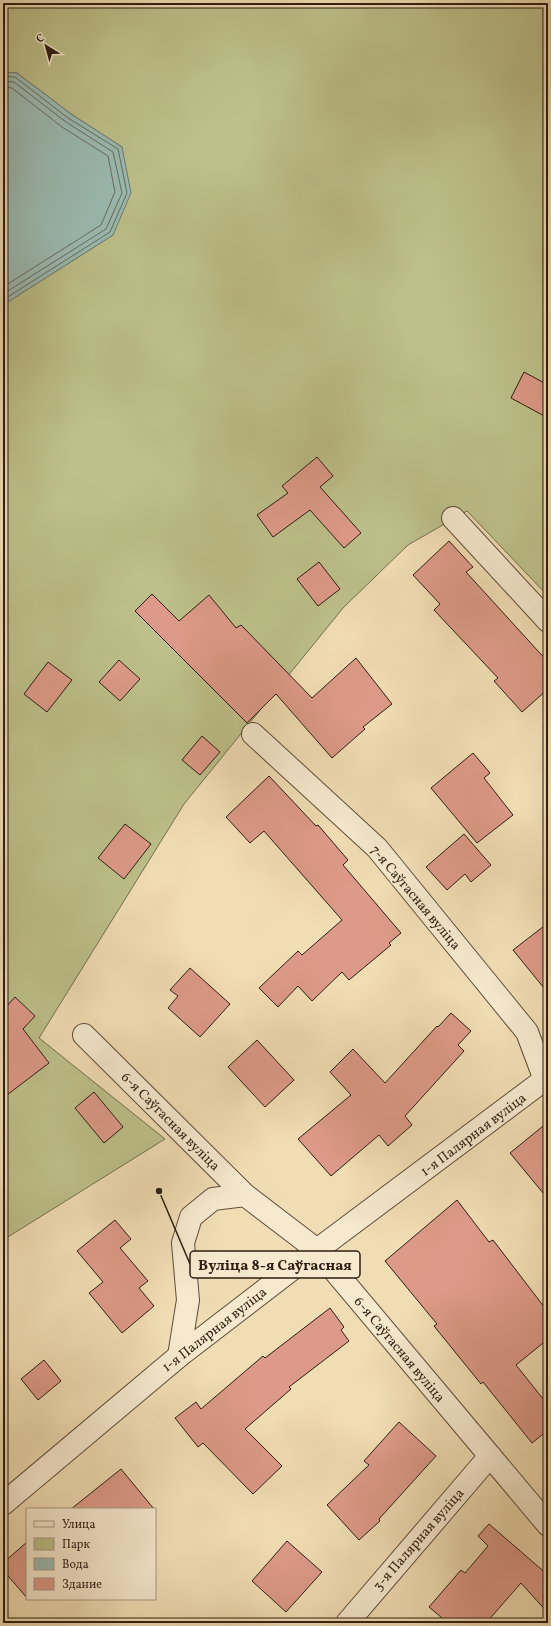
<svg xmlns="http://www.w3.org/2000/svg" width="551" height="1626" viewBox="0 0 551 1626" font-family="Vollkorn,serif">
  <style>
    .green { fill: #bdc08b; stroke: #746f4e }
    .water { fill: #9bbbb2; stroke: #6f7c72 }
    .lines { fill: none; stroke-linecap: round; stroke-linejoin: round }
    .shore { stroke: #646c62; stroke-width: 1 }
    .building { fill: #dd9a88; stroke: #2c1e12 }
    .minor-casing { stroke: #5d4e3a; stroke-width: 24 }
    .tertiary-casing { stroke: #5d4e3a; stroke-width: 24 }
    .minor { stroke: #f6e9ce; stroke-width: 22 }
    .tertiary { stroke: #f6e9ce; stroke-width: 22 }
    .labels { text-anchor: middle; stroke-width: 3.5; stroke-linejoin: round; paint-order: stroke }
    .street-label { font-size: 14px; fill: #2c1e12; stroke: #f6e9ce }
    .leader { fill: none; stroke: #2c1e12; stroke-width: 1.5 }
    .callout-dot { fill: #2c1e12; stroke: #f6e9ce; stroke-width: 1.5 }
    .callout { fill: #f6e9ce; stroke: #2c1e12; stroke-width: 1.5 }
    .callout-label { font-size: 15px; text-anchor: middle; font-weight: bold; fill: #2c1e12 }
  </style>
  <rect width="100%" height="100%" fill="#f1ddb4"/>
  <filter id="stains"><feTurbulence type="fractalNoise" baseFrequency=".005" numOctaves="4"/><feColorMatrix values="0 0 0 0 .2 0 0 0 0 .09 0 0 0 0 .02 0 0 0 .5 -.17"/></filter>
  <radialGradient id="worn" r=".72"><stop offset=".6" stop-color="#630" stop-opacity="0"/><stop offset="1" stop-color="#630" stop-opacity=".3"/></radialGradient>
  <!-- green -->
  <polygon class="green" points="3,3 548,3 548,596 467,511 408,545 343,608 184,804 39,1038 165,1139 3,1240 3,305 113,235 122,147 71,114 17,73 3,72"/>
  <!-- water -->
  <polygon class="water" points="3,72 17,73 71,114 122,147 131,193 113,235 3,305"/>
  <g class="lines">
    <!-- shore -->
    <g class="shore">
      <polyline points="3,76 15,77 68,118 118,149 127,193 110,232 3,300"/>
      <polyline points="3,81 14,82 66,122 113,152 122,193 106,229 3,294"/>
      <polyline points="3,87 12,88 62,127 108,156 115,192 101,225 3,287"/>
    </g>
  </g>
  <!-- building -->
  <g class="building">
    <polygon points="524,372 548,385 548,418 511,398"/>
    <polygon points="317,457 333,476 320,487 361,533 344,548 310,510 273,537 257,515 288,493 282,486"/>
    <polygon points="449,541 473,567 466,572 548,662 548,689 522,712 494,681 498,678 434,610 440,604 413,575"/>
    <polygon points="319,562 340,589 318,606 297,579"/>
    <polygon points="152,594 179,621 209,595 236,628 241,625 312,698 356,658 392,704 363,727 365,729 332,758 276,694 247,723 135,611"/>
    <polygon points="119,660 140,679 120,701 99,682"/>
    <polygon points="48,662 72,680 47,712 24,694"/>
    <polygon points="202,736 220,752 200,775 182,760"/>
    <polygon points="473,753 490,773 484,778 513,815 477,843 431,788"/>
    <polygon points="269,776 316,826 318,825 348,860 343,865 401,933 389,943 391,945 349,980 342,972 312,1001 298,986 278,1007 259,988 298,951 302,955 342,920 264,831 250,843 226,817"/>
    <polygon points="125,824 151,844 124,879 98,858"/>
    <polygon points="464,834 491,865 471,882 465,874 447,890 426,867"/>
    <polygon points="548,923 548,993 513,950"/>
    <polygon points="190,968 230,1004 200,1037 168,1008 178,996 170,990"/>
    <polygon points="15,997 35,1016 23,1029 49,1063 3,1098 3,1003 6,1007"/>
    <polygon points="451,1013 471,1031 458,1045 464,1051 405,1116 412,1125 388,1146 379,1135 331,1176 298,1139 351,1095 330,1072 353,1049 385,1083 437,1026 438,1027"/>
    <polygon points="257,1040 294,1080 265,1107 228,1067"/>
    <polygon points="94,1092 123,1127 104,1143 75,1108"/>
    <polygon points="548,1122 548,1199 510,1153"/>
    <polygon points="457,1200 489,1242 493,1240 548,1312 548,1339 516,1365 548,1405 548,1430 532,1443 483,1382 481,1384 434,1326 437,1324 385,1261"/>
    <polygon points="115,1220 131,1239 120,1248 148,1281 139,1288 154,1306 122,1333 89,1293 103,1282 77,1251"/>
    <polygon points="330,1308 344,1327 341,1330 349,1341 289,1387 291,1389 245,1429 282,1466 253,1494 203,1443 198,1447 175,1418 196,1402 201,1409 263,1356 265,1358"/>
    <polygon points="44,1360 61,1381 38,1400 21,1379"/>
    <polygon points="399,1422 436,1456 379,1519 380,1521 359,1540 327,1505 369,1465 364,1461"/>
    <polygon points="121,1469 154,1509 71,1509"/>
    <polygon points="489,1524 548,1575 548,1613 521,1583 486,1623 448,1623 429,1607 461,1570 465,1573 488,1546 478,1536"/>
    <polygon points="287,1541 322,1572 286,1612 252,1581"/>
    <polygon points="27,1542 27,1598 3,1570 3,1563"/>
  </g>
  <g class="lines">
    <defs>
      <g id="minor">
        <polyline points="453,518 548,621"/>
        <polyline points="253,734 377,848 527,1032 545,1080 548,1084"/>
        <polyline points="84,1035 245,1195 317,1250 548,1525"/>
        <polyline points="179,1356 188,1300 183,1243 191,1217 213,1199 245,1195"/>
        <polyline points="347,1623 490,1456"/>
      </g>
      <polyline id="tertiary" points="3,1504 179,1356 317,1250 548,1077"/>
    </defs>
    <!-- minor casing -->
    <use href="#minor" class="minor-casing"/>
    <!-- tertiary casing -->
    <use href="#tertiary" class="tertiary-casing"/>
    <!-- minor -->
    <use href="#minor" class="minor"/>
    <!-- tertiary -->
    <use href="#tertiary" class="tertiary"/>
  </g>
  <g class="labels">
    <!-- street labels -->
    <g class="street-label">
      <text transform="translate(416 897) rotate(50)" y="5">7-я Саўгасная вуліца</text>
      <text transform="translate(171 1121) rotate(45)" y="5">6-я Саўгасная вуліца</text>
      <text transform="translate(473 1134) rotate(-37)" y="5">1-я Палярная вуліца</text>
      <text transform="translate(214 1329) rotate(-38)" y="5">1-я Палярная вуліца</text>
      <text transform="translate(400 1349) rotate(50)" y="5">6-я Саўгасная вуліца</text>
      <text transform="translate(418 1539) rotate(-49)" y="5">3-я Палярная вуліца</text>
    </g>
  </g>
  <!-- callouts -->
  <path class="leader" d="M159 1191L190 1264"/>
  <circle class="callout-dot" cx="159" cy="1191" r="4"/>
  <rect class="callout" x="190" y="1251" width="170" height="27" rx="4"/>
  <g class="callout-label">
    <text x="275" y="1270">Вуліца 8-я Саўгасная</text>
  </g>
  <!-- margin -->
  <rect width="551" height="1626" fill="none" stroke="#f1ddb4" stroke-width="16"/>
  <rect x="4" y="4" width="543" height="1618" fill="none" stroke="#2c1e12" stroke-width="2"/>
  <rect x="8" y="8" width="535" height="1610" fill="none" stroke="#2c1e12"/>
  <!-- legend -->
  <rect x="26" y="1508" width="130" height="92" fill="#f6e9ce" stroke="#a59883"/>
  <rect x="34" y="1521" width="20" height="6" fill="#f6e9ce" stroke="#a59883"/>
  <text x="62" y="1528" font-size="12" fill="#2c1e12">Улица</text>
  <rect x="34" y="1538" width="20" height="12" fill="#bdc08b" stroke="#a59883"/>
  <text x="62" y="1548" font-size="12" fill="#2c1e12">Парк</text>
  <rect x="34" y="1558" width="20" height="12" fill="#9bbbb2" stroke="#a59883"/>
  <text x="62" y="1568" font-size="12" fill="#2c1e12">Вода</text>
  <rect x="34" y="1578" width="20" height="12" fill="#dd9a88" stroke="#a59883"/>
  <text x="62" y="1588" font-size="12" fill="#2c1e12">Здание</text>
  <!-- north arrow -->
  <g transform="translate(46 46) rotate(323)" stroke="#f6e9ce" stroke-width="3" paint-order="stroke">
  <path d="M0-3L7 15L0 10L-7 15Z" fill="#2c1e12"/>
  <text y="-6" font-size="11" font-weight="bold" text-anchor="middle" fill="#2c1e12">С</text>
  </g>
  <rect width="100%" height="100%" filter="url(#stains)"/>
  <rect width="100%" height="100%" fill="url(#worn)"/>
</svg>
